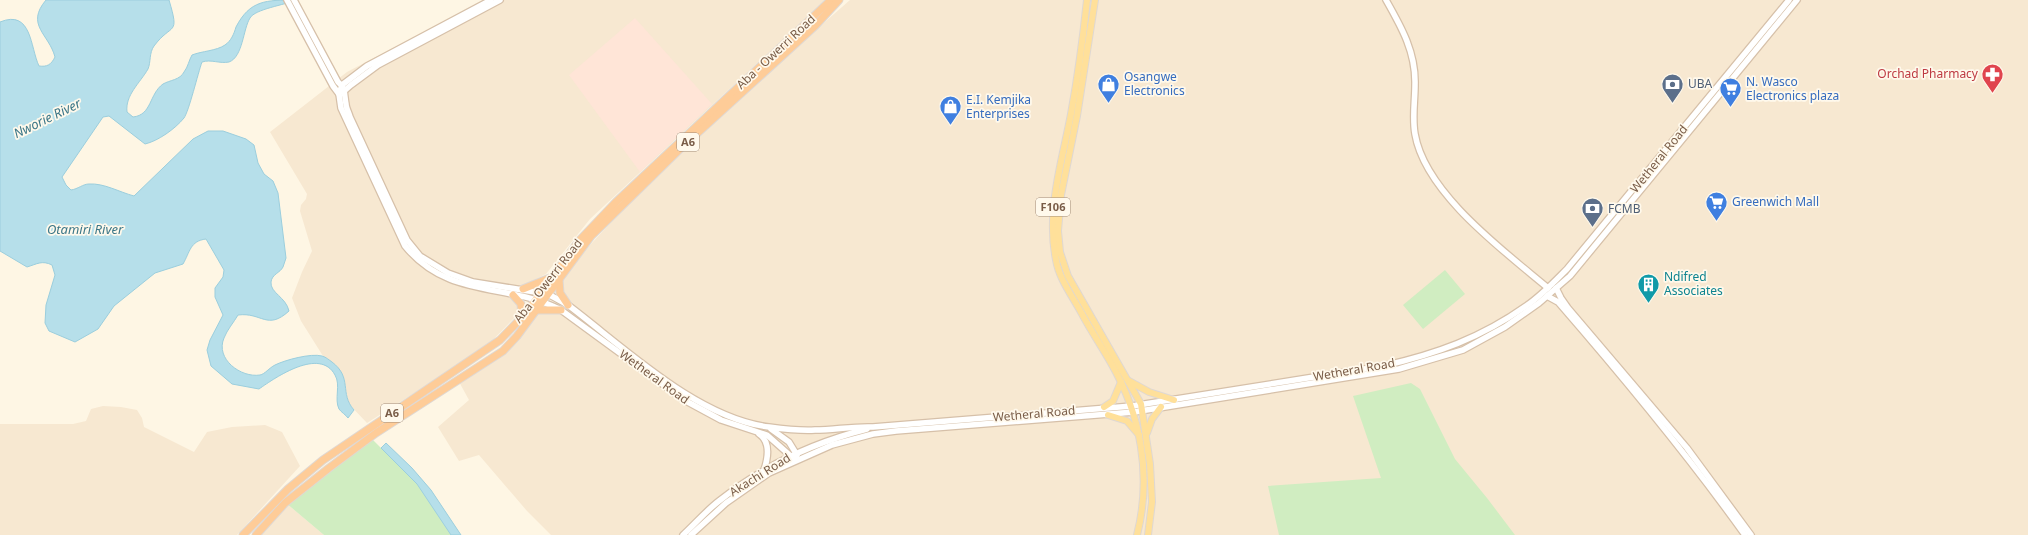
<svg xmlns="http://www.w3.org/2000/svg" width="2028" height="535" viewBox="0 0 2028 535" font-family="'Noto Sans',sans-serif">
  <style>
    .residential { fill: #f7e8d1 }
    .commercial { fill: #ffe5d7 }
    .green { fill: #d0edc1 }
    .water { fill: #b6dfea; stroke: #9bcedd }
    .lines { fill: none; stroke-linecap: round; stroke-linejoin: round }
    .secondary-casing { stroke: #d6c0a9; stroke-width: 8 }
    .primary-casing { stroke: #dfd8d3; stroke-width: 8 }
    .trunk-casing { stroke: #dfd8d3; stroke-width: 9 }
    .secondary { stroke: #fff; stroke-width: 5.5 }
    .primary { stroke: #ffe09a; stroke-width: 6 }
    .trunk { stroke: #fecc98; stroke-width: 7 }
    .labels { text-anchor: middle; stroke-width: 3.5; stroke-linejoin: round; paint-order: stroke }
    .shield { fill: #fff9ec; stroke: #a18b78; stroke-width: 1 }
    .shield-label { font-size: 11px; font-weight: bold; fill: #795c47 }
    .street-label { font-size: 12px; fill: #795c47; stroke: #fff9ec }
    .health-label { font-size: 12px; fill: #be3a42; stroke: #fff9ec; text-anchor: end }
    .shop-label { font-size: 12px; fill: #366cbe; stroke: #fff9ec; text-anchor: start }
    .service-label { font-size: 12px; fill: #4e5e75; stroke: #fff9ec; text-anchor: start }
    .culture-label { font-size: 12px; fill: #0d838f; stroke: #fff9ec; text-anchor: start }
    .water-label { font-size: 13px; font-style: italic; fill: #3b7687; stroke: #fff9ec }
  </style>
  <rect width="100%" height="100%" fill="#fef6e4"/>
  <!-- residential -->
  <g class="residential">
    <polygon points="485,0 825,0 590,219 546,274 530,282 516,316 485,348 367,423 348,403 346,390 337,366 323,356 301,321 292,298 302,272 312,251 300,211 301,205 306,199 307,194 270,132 347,72"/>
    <polygon points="850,0 2028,0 2028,535 551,535 527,511 479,455 459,461 438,427 469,400 458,380 493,358 537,313 553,308 558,298 558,286 579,257 627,205 778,63"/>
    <polygon points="103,406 121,407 137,410 142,418 144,427 194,452 207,432 232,427 265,425 282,432 300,466 237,535 0,535 0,424 73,424 86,421 91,409"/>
    <polygon points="286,503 324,535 256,535"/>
  </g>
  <!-- commercial -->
  <polygon class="commercial" points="635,18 712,104 640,172 569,75"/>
  <!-- green -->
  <g class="green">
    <polygon points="1445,270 1465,294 1423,329 1403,305"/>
    <polygon points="1411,383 1420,389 1455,459 1487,498 1515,535 1279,535 1268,486 1381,478 1353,396"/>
    <polygon points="371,438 417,484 451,535 324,535 286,503"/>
  </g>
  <!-- water -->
  <g class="water">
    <path d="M 46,0 L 169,0 C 180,37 172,22 154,46 C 149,53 151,62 148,69 C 140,83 125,95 127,112 L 133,117 C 152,115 149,94 163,84 C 170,80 180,80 184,72 C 188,67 189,60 192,55 C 202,51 216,51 225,45 C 231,41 234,34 236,27 C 250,0 266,0 296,0 C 285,5 255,9 250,18 C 243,29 243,57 229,62 C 220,64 211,59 202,62 C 198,73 189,111 184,118 C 175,129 158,141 145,144 L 109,116 L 103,117 L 62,177 L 66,185 L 71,190 C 78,189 83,184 89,184 C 104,183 119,192 134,196 L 193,139 L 208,131 L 223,131 L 246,139 L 254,145 L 258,163 L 264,174 L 273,181 L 278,193 L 286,258 C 285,261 284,264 283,267 C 280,273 272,274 271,282 C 270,293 286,297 289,311 C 267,331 262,312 238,315 C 234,322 227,330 224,338 C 215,359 241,378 260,375 C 265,374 269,368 275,365 C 285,360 311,353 322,356 C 326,357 329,360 332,362 C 353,378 339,393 354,410 L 348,418 C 346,415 341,412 339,409 C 334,399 341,385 335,375 C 320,347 276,377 259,389 L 232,384 L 211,366 L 207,350 L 210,340 L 223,315 L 215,297 L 215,288 L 223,277 L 224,270 L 206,239 C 190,241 190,252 183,264 L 155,273 L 114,306 L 98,329 L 75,342 L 49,331 L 45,323 L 46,305 L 55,275 L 52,265 C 42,260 37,264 27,267 L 0,251 L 0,22 C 32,9 30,47 39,66 C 47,67 51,65 55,57 C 49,34 25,25 46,0 Z"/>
    <polygon points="386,443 412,468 431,490 461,535 451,535 417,484 381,448"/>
  </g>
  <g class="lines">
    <defs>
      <g id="secondary">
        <polyline points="287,0 333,86 339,94"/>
        <path d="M 294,0 L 338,82 C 346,88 344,95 346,104 C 346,108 349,113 350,117 L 407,240 L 420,256 L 448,273 L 473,282 L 548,294 L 568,305 C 625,348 697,418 769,427 C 784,429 800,431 815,430 C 834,430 853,426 873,427 L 1132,406 L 1383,366 C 1436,354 1481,338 1526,306 C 1541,296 1554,282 1567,269 L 1789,0"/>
        <path d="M 491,0 L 367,66 L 342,85 L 339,94 L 341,108 L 405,246 C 449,300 508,282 561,310 L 684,400 L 721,420 L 767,435 L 793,458 L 797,459"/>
        <path d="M 1386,0 C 1402,28 1416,53 1415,85 C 1415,101 1412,118 1415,134 C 1425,193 1504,251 1548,288"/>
        <polyline points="343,92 351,85 378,65 500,0"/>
        <polyline points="1556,288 1561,298 1568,308 1687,448 1751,535"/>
        <path d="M 1547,296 L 1558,302 C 1624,378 1687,454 1745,535"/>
        <polyline points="771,429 789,442 797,455"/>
        <path d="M 759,434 C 771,442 768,458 764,470"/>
        <path d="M 683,535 C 695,524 706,511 719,501 C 763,466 812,443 867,429"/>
        <polyline points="691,535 726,503 769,473 832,445 873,434 896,431 1134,412 1399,369 1463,350 1505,327 1539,303 1570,276 1797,0"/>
      </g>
      <g id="primary">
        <path d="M 1087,0 C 1083,38 1078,76 1071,114 C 1062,162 1046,210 1056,260 C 1059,279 1073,297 1082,314 C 1091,331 1102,347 1111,363 C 1141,415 1152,476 1137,535"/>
        <polyline points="1095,0 1077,116 1061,195 1058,231 1060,252 1068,276 1141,404 1150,464 1152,502 1148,535"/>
        <polyline points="1129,381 1149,392 1174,400"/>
        <polyline points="1104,407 1113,401 1121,382"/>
        <polyline points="1108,415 1127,421 1139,435"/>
        <polyline points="1147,433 1152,419 1161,407"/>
      </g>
      <g id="trunk">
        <polyline points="559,280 560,293 568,305"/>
        <polyline points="523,289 550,278"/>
        <polyline points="513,295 521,304 522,318"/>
        <polyline points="537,310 561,310"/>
        <polyline points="243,535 288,489 323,460 500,340 526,313 579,241 616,202 831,0"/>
        <polyline points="256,535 285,503 329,468 376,433 503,351 517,336 591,236 680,149 815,26 839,0"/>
      </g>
    </defs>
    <!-- secondary casing -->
    <use href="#secondary" class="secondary-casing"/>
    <!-- primary casing -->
    <use href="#primary" class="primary-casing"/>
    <!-- trunk casing -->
    <use href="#trunk" class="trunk-casing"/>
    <!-- secondary -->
    <use href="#secondary" class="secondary"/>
    <!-- primary -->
    <use href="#primary" class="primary"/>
    <!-- trunk -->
    <use href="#trunk" class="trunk"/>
  </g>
  <!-- icons -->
  <defs>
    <symbol id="pharmacy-pin" viewBox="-11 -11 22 30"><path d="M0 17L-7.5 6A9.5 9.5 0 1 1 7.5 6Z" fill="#e0444e" stroke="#fff9ec"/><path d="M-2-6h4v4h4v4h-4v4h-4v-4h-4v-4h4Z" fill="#fff"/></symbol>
    <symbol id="shop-pin" viewBox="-11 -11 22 30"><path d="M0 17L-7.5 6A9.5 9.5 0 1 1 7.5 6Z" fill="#3f7fe0" stroke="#fff9ec"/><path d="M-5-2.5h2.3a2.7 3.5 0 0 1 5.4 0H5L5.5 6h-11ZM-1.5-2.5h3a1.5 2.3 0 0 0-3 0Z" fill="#fff"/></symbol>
    <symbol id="bank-pin" viewBox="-11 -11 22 30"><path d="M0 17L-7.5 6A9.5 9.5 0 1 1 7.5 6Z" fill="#5c6f8a" stroke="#fff9ec"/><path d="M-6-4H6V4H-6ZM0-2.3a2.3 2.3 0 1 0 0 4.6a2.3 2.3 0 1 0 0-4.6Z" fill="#fff"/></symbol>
    <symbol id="supermarket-pin" viewBox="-11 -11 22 30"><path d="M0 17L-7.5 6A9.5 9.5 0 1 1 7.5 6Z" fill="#3f7fe0" stroke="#fff9ec"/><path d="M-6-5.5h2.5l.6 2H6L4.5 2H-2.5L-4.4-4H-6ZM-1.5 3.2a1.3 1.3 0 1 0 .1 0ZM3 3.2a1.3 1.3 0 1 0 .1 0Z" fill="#fff"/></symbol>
    <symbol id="building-pin" viewBox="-11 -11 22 30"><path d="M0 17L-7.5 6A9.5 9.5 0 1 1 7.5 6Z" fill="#0f9aa8" stroke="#fff9ec"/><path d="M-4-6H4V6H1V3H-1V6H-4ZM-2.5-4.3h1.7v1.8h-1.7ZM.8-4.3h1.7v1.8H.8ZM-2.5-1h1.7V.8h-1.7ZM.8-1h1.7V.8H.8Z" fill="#fff"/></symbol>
  </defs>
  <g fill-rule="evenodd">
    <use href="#pharmacy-pin" x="1980" y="62" width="25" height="34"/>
    <use href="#shop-pin" x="1096" y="72" width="25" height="34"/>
    <use href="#bank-pin" x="1660" y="72" width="25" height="34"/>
    <use href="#supermarket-pin" x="1718" y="76" width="25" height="34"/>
    <use href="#shop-pin" x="938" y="94" width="25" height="34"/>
    <use href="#supermarket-pin" x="1704" y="190" width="25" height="34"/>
    <use href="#bank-pin" x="1580" y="196" width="25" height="34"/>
    <use href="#building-pin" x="1636" y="272" width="25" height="34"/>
  </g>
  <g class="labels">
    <!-- shield labels -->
    <g class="shield">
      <rect x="677" y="133" width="22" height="18" rx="3"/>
      <rect x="1036" y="198" width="34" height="18" rx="3"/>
      <rect x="381" y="404" width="22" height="18" rx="3"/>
    </g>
    <g class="shield-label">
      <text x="688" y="146">A6</text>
      <text x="1053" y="211">F106</text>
      <text x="392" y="417">A6</text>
    </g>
    <!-- street labels -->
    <g class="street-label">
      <text transform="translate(776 52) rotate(-43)" y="4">Aba - Owerri Road</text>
      <text transform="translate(1659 159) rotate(-51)" y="4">Wetheral Road</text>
      <text transform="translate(548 281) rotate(-52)" y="4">Aba - Owerri Road</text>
      <text transform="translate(1354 370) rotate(-10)" y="4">Wetheral Road</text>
      <text transform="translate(654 377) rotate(36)" y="4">Wetheral Road</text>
      <text transform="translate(1034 414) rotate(-5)" y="4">Wetheral Road</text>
      <text transform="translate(760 475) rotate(-32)" y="4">Akachi Road</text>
    </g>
    <!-- health labels -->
    <g class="health-label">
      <text x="1978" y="78">Orchad Pharmacy</text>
    </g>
    <!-- shop labels -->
    <g class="shop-label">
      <text x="1124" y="81">Osangwe<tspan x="1124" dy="14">Electronics</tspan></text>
      <text x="1746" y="86">N. Wasco<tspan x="1746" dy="14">Electronics plaza</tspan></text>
      <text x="966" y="104">E.I. Kemjika<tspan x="966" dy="14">Enterprises</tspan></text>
      <text x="1732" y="206">Greenwich Mall</text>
    </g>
    <!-- service labels -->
    <g class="service-label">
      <text x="1688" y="88">UBA</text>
      <text x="1608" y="213">FCMB</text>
    </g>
    <!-- culture labels -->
    <g class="culture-label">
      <text x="1664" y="281">Ndifred<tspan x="1664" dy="14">Associates</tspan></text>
    </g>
    <!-- water labels -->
    <g class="water-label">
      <text transform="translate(47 118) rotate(-26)" y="5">Nworie River</text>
      <text x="85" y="234">Otamiri River</text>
    </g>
  </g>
</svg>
